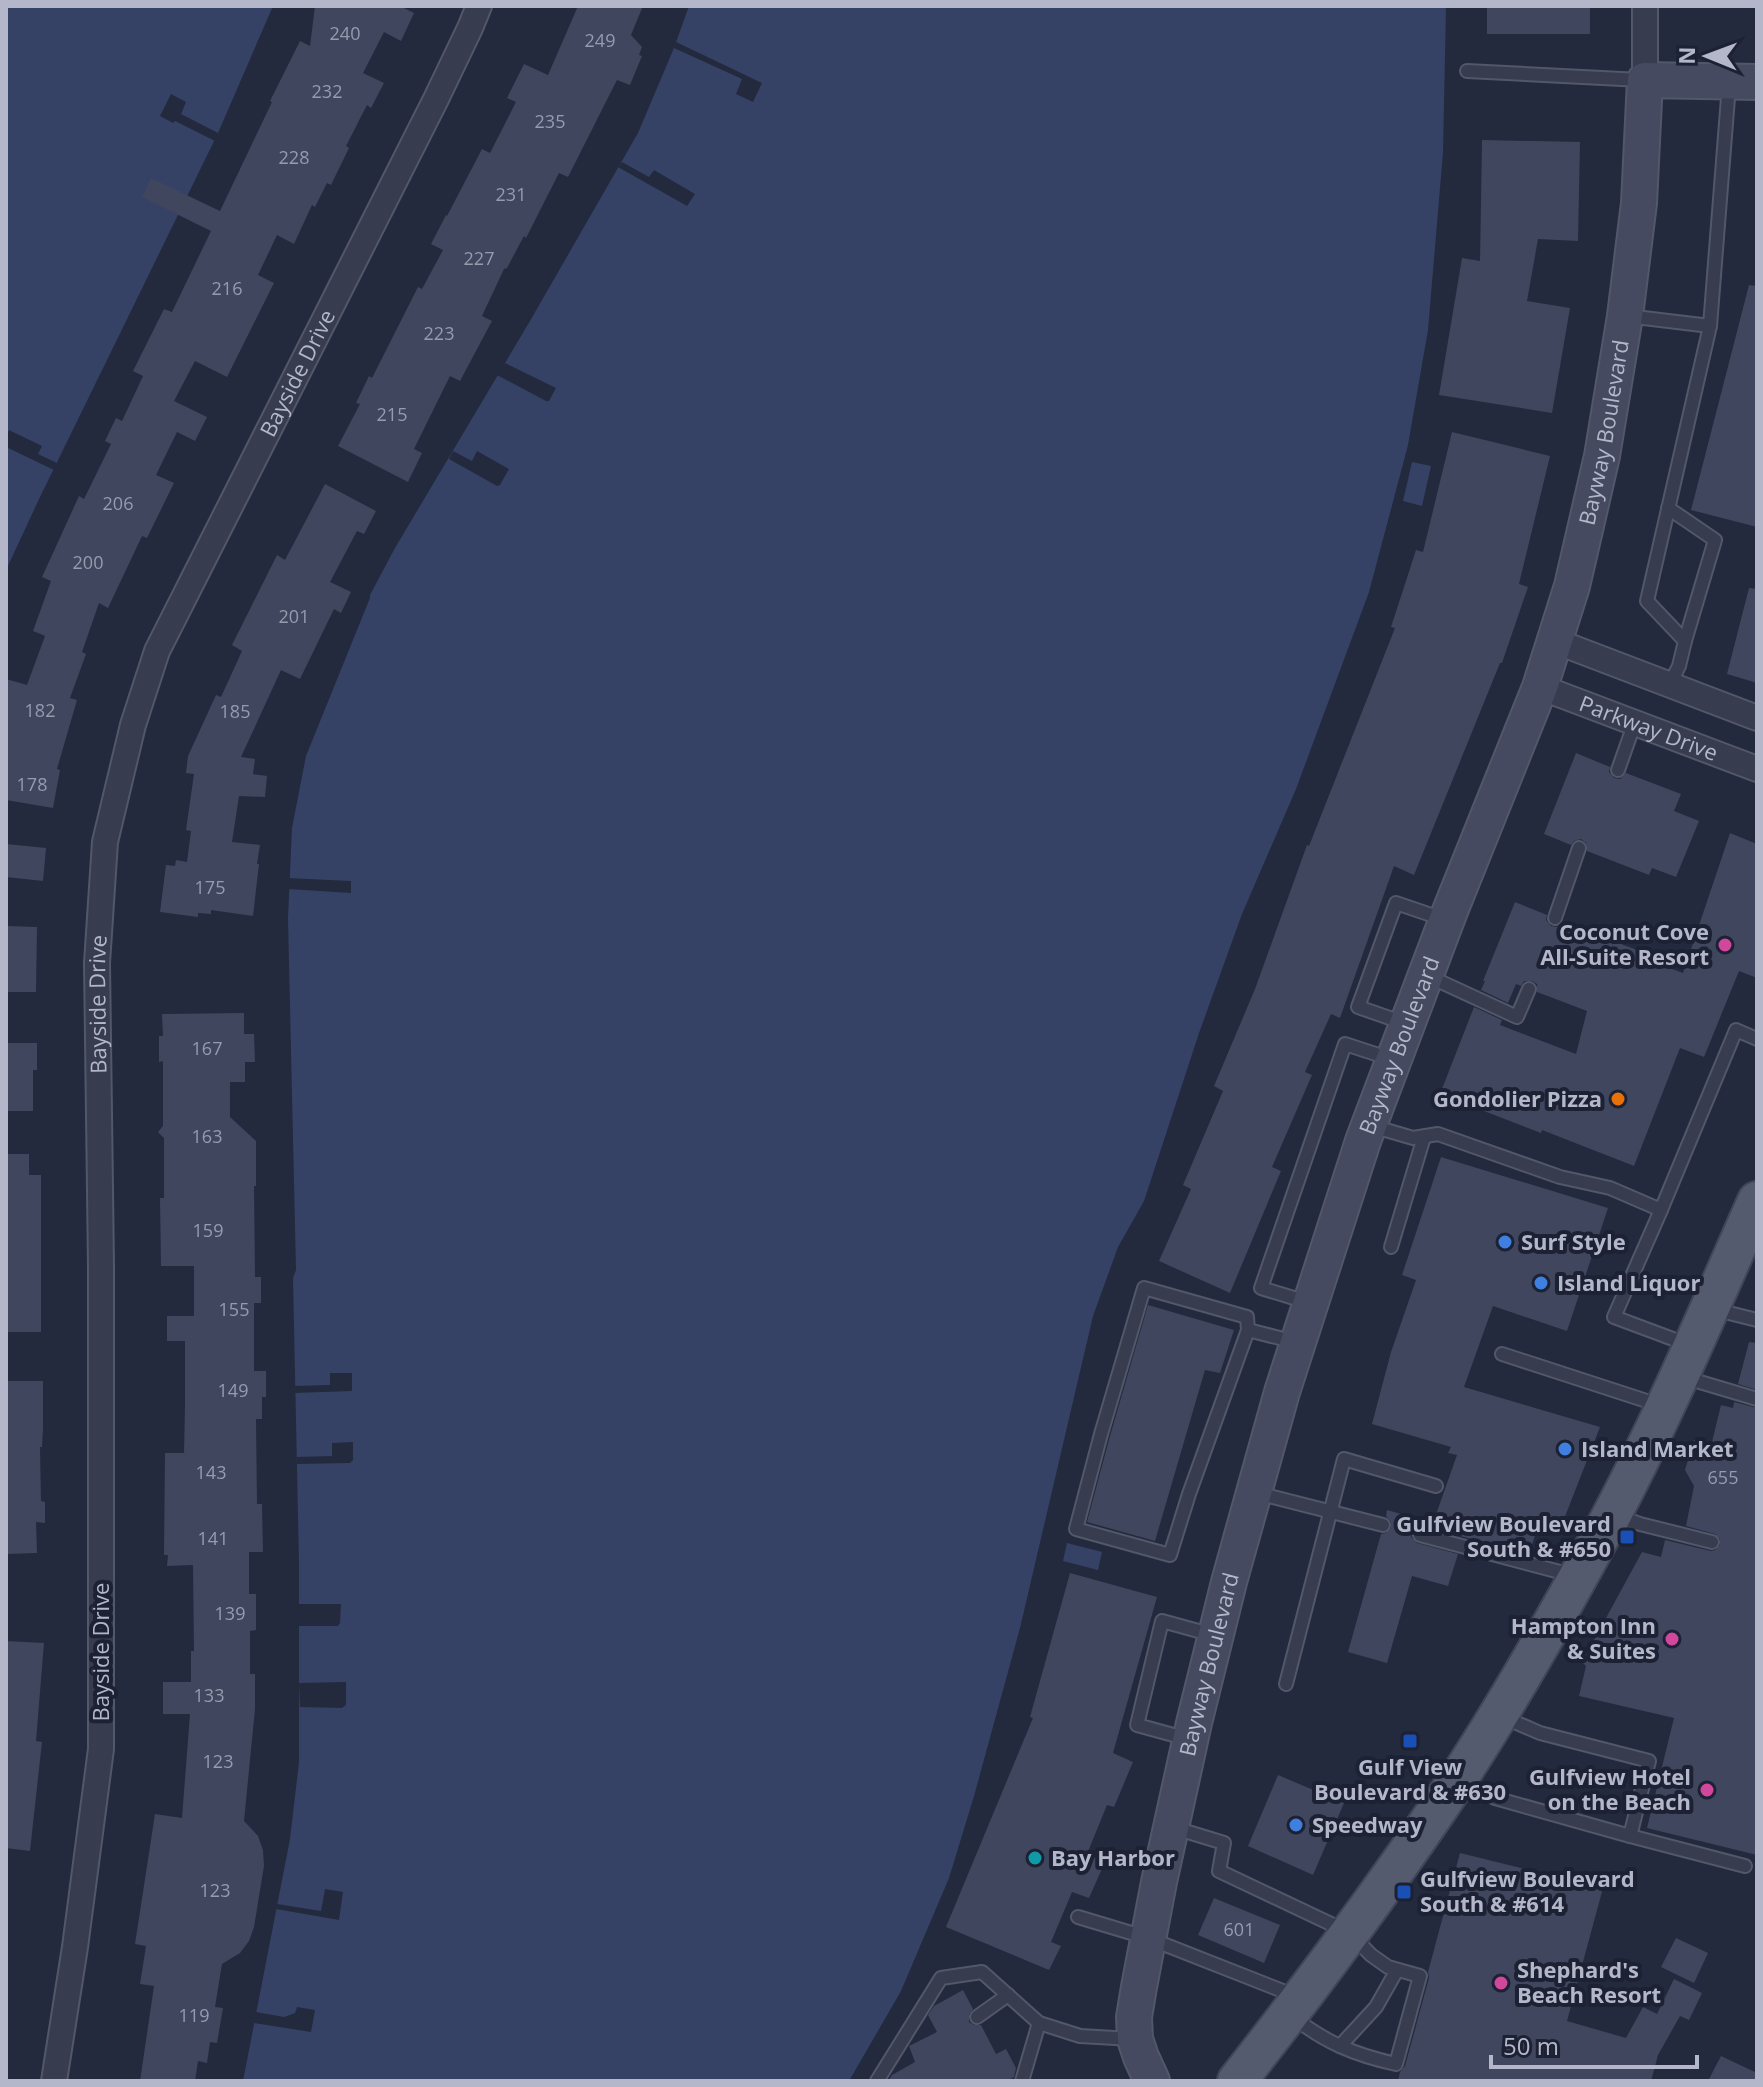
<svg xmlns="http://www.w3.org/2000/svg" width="1763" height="2087" viewBox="0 0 1763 2087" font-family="'Open Sans',sans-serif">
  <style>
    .water { fill: #364265 }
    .pier { fill: #232a3e }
    .building { fill: #3f465e }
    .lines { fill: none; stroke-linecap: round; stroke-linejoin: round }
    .lane-casing { stroke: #525769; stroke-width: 16 }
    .street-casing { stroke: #525769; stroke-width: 28 }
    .secondary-casing { stroke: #525769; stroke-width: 38 }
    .primary-casing { stroke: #404557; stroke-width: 42 }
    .lane { stroke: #373c4e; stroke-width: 12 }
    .street { stroke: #373c4e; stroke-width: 24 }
    .secondary { stroke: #454a61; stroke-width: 34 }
    .primary { stroke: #555b6e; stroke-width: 38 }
    .hotel-dot { fill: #d1479c; stroke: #1c2133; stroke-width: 3 }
    .food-dot { fill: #e8710a; stroke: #1c2133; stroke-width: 3 }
    .shop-dot { fill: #3f7fe0; stroke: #1c2133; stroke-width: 3 }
    .transit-dot { fill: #1a4fb4; stroke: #1c2133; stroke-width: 3 }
    .culture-dot { fill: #0f9aa8; stroke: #1c2133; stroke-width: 3 }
    .labels { text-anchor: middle; stroke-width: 8; stroke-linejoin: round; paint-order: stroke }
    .number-label { font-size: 18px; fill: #969bae }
    .street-label { font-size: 22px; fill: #b3b7c9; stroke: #1c2133 }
    .poi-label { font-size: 22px; font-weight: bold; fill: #b3b7c9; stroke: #1c2133; text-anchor: start }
  </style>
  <rect width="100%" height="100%" fill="#232a3e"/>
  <!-- water -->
  <g class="water">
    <polygon points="6,6 273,6 218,133 40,497 6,570"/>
    <polygon points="689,6 1446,6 1443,152 1428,330 1408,445 1369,592 1296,789 1242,914 1199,1033 1144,1201 1118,1247 1093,1316 1020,1628 974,1796 949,1878 901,1991 849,2081 243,2081 290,1839 299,1762 299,1563 293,1278 296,1270 288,918 292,828 306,756 370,598 370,595 395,548 530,321 638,133 674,48"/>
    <polygon points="1412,462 1431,466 1422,506 1403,501"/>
    <polygon points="1067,1543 1102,1552 1098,1570 1063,1561"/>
  </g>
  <!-- pier -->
  <g class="pier">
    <polygon points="676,42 762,83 753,102 736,94 742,79 674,48"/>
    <polygon points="171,94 186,102 181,114 218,133 215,141 175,121 173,123 160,116"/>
    <polygon points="622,162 649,177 654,170 695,194 687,206 618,167"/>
    <polygon points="505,363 556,388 549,401 546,401 497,375"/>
    <polygon points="9,430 42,446 38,454 57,463 54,470 6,447 6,437"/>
    <polygon points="453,451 472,461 477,451 509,469 500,485 497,486 449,459"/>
    <polygon points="288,878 351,881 351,893 288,889"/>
    <polygon points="330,1373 352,1373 352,1391 295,1393 295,1386 330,1385"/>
    <polygon points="353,1442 353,1460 350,1463 297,1464 297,1457 332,1456 332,1443"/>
    <polygon points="299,1604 341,1604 340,1623 338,1626 299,1626"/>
    <polygon points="346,1682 346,1705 342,1708 300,1707 299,1683"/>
    <polygon points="325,1889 343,1892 339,1920 276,1909 277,1904 321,1911"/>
    <polygon points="297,2007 315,2010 311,2032 254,2023 256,2012 284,2017 295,2013"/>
  </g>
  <!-- building -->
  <g class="building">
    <polygon points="315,6 400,6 414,13 401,41 384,32 363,73 384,83 371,108 367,105 346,146 349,148 331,185 327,183 315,207 312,205 294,244 277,235 258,275 274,283 227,377 195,361 174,401 207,417 195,441 177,432 156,475 174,483 147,538 142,536 108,608 99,603 82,652 86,654 70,698 77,700 57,769 60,770 53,808 6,800 6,679 27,685 45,636 33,631 51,581 42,577 79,496 84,499 111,444 105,441 116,418 122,421 143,376 133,371 164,309 172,312 211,231 142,197 151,178 220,211 272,102 270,101 300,41 310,46"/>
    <polygon points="578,6 643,6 631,35 642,47 639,55 642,56 630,85 617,80 568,177 559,173 526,238 524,236 507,268 504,269 482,316 492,321 460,381 450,376 414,449 422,453 408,482 338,446 360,404 356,403 369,376 372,378 418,287 422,289 443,250 431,244 446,215 447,216 482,149 490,153 516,102 507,98 524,64 548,75"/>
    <rect x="1487" y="6" width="103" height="28"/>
    <polygon points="1482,140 1580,142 1578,241 1538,239 1527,301 1570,308 1552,413 1439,395 1462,258 1480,261"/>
    <polygon points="1749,285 1757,286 1757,527 1691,510"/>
    <polygon points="1452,432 1550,456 1519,584 1528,587 1502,663 1500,663 1414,875 1394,866 1340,1018 1331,1014 1305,1072 1312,1075 1272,1167 1281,1171 1230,1293 1159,1261 1191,1189 1183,1185 1223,1091 1214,1086 1255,989 1307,845 1309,846 1395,628 1391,627 1416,550 1423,552"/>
    <polygon points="325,484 376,511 364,534 357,531 330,582 351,592 341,613 334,609 300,679 281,670 241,757 255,759 253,774 267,776 265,797 239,796 232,842 260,845 257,864 259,864 253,916 211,910 211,914 198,913 198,917 160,912 166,865 175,866 176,860 187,862 191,831 186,830 194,774 186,773 188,756 216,695 221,697 242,651 232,645 277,555 285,560"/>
    <polygon points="1749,588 1757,589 1757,683 1727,674"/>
    <polygon points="1576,753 1610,767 1609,772 1614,778 1620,779 1626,773 1681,794 1674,811 1699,821 1676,877 1652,868 1649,875 1587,851 1586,843 1581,839 1574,841 1571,845 1544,834"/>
    <polygon points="1730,833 1757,844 1757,978 1739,971 1704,1057 1680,1048 1634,1166 1542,1130 1541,1133 1440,1094 1474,1007 1502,1020 1500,1025 1576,1054 1587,1011 1537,992 1537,984 1532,981 1524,981 1521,986 1516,984 1508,1003 1481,990 1485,981 1483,981 1515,902 1547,915 1546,920 1551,926 1557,927 1563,922 1645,953 1643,958 1683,973"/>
    <polygon points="6,844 46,848 43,881 6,877"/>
    <polygon points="6,926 37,927 36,992 6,992"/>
    <polygon points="244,1013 244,1034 254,1034 255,1062 245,1062 245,1082 230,1082 230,1117 256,1141 256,1186 254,1186 255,1277 261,1277 261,1303 254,1303 254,1371 266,1371 266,1397 262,1397 262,1419 256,1419 257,1504 262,1504 263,1552 249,1552 249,1594 256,1594 256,1630 250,1631 250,1674 255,1674 255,1709 244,1821 258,1836 263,1850 264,1866 254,1927 249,1941 240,1953 222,1964 215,2007 223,2008 217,2043 210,2042 207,2063 198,2061 195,2081 140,2081 154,1986 140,1984 146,1946 135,1944 155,1814 182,1818 190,1714 163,1714 163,1682 191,1682 191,1651 194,1651 193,1565 167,1566 168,1555 164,1555 165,1453 184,1453 185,1405 185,1341 167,1341 167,1316 194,1316 194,1266 161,1266 160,1198 164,1198 164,1138 158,1132 163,1126 163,1061 159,1062 159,1036 163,1036 162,1014"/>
    <polygon points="6,1043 37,1043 37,1070 33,1070 33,1111 6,1111"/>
    <polygon points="6,1154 29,1154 29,1175 41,1175 41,1332 6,1332"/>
    <polygon points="1441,1157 1608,1208 1567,1331 1493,1306 1464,1387 1600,1427 1559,1532 1538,1526 1529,1554 1422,1526 1413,1529 1411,1537 1417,1543 1458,1554 1448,1586 1412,1576 1387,1663 1348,1652 1381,1534 1386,1533 1391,1528 1391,1522 1386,1516 1387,1510 1433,1523 1457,1455 1448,1453 1451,1447 1372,1424 1391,1352 1416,1280 1402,1275"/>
    <polygon points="1148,1305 1234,1330 1220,1373 1205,1370 1155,1541 1087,1522 1110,1436"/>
    <polygon points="1749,1342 1757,1343 1757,1390 1738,1384"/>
    <polygon points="6,1381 43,1381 43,1429 42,1447 40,1447 41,1501 45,1502 45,1523 36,1522 37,1553 6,1554"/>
    <polygon points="1734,1402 1757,1408 1757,1855 1647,1828 1674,1718 1579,1696 1586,1666 1582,1662 1642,1552 1661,1557 1665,1540 1711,1551 1715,1550 1720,1545 1720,1539 1715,1534 1686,1526 1694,1486 1685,1470 1694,1440 1712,1442 1721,1405 1733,1408"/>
    <polygon points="1070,1573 1157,1597 1113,1753 1133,1762 1114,1807 1107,1805 1087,1854 1105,1862 1089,1898 1072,1892 1051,1942 1061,1946 1049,1970 946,1927 1033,1718 1030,1717"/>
    <polygon points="6,1641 44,1643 36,1741 42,1742 30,1851 6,1848"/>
    <polygon points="1278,1775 1344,1803 1313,1875 1248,1846"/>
    <polygon points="1460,1853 1603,1888 1567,2021 1626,2038 1643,2007 1657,2014 1674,1979 1702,1993 1689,2020 1680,2016 1658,2055 1651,2081 1398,2081 1400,2072 1405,2066 1429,1978 1428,1972"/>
    <polygon points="1214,1898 1280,1925 1264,1963 1198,1935"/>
    <polygon points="1676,1938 1708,1953 1694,1983 1661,1967"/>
    <polygon points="963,1990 973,2009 969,2014 969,2022 974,2025 981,2025 996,2054 1006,2049 1016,2068 1014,2077 1007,2081 888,2081 892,2075 915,2062 909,2046 937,2032 928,2015 934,2006"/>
    <polygon points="1721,2056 1757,2073 1757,2081 1708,2081"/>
  </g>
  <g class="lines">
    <defs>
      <g id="lane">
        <polyline points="1467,71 1641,80"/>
        <polyline points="1627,316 1710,326 1729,85"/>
        <polyline points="1668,508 1715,540 1685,641"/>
        <polyline points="1670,684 1679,666 1685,641 1647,601 1710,326"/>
        <polyline points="1618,770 1635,722"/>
        <polyline points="1555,918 1579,848"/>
        <polyline points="1428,976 1517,1017 1529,989"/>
        <polyline points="1404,1023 1358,1007 1396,903 1443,919"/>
        <polyline points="1372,1126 1413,1138 1438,1134 1560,1177 1610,1188 1661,1210 1736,1030 1757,1039"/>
        <polyline points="1661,1210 1614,1317 1689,1345"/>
        <polyline points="1391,1247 1424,1137"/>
        <polygon points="1144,1288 1247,1317 1248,1330 1189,1494 1170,1555 1076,1529 1101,1434"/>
        <polyline points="1307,1302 1261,1288 1345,1044 1391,1059"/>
        <polyline points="1713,1309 1757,1320"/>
        <polyline points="1248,1330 1295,1342"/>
        <polyline points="1502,1354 1662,1406"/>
        <polyline points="1683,1377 1757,1399"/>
        <polyline points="1257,1493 1383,1525"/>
        <polyline points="1615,1515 1640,1524 1712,1542"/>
        <polyline points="1420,1535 1575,1576"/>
        <polyline points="1286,1684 1344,1459 1436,1486"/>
        <polyline points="1188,1739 1137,1725 1162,1621 1213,1635"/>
        <polyline points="1460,1782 1495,1798 1630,1836 1649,1761 1540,1733 1503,1717"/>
        <path d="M 1175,1828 L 1224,1843 L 1219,1871 L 1350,1933 L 1371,1955 L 1388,1967 L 1420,1976 L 1396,2064 C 1355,2055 1324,2042 1292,2016"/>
        <polyline points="1630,1836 1745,1866"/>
        <polyline points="1078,1917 1148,1938 1298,1997"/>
        <polyline points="977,2017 1008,1995"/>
        <polyline points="1340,2046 1376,2007 1397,1970"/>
        <polyline points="877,2081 941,1978 982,1972 1039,2023 1080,2036 1132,2039"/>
        <polyline points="1022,2081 1039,2023"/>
      </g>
      <g id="street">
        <polyline points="1645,80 1645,6"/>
        <polyline points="1555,641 1757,718"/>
        <path id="s1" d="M 1540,687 L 1757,769"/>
        <path id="s2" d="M 54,2081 L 75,1947 L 101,1749 L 101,1266 L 97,963 L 105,842 L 133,725 L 157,651 L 436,99 L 470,28 L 479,6"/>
      </g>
      <g id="secondary">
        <path id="s3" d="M 1152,2081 L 1141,2057 L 1135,2039 L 1134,2017 L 1139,1987 L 1159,1882 L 1194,1723 L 1229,1582 L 1282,1392 L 1363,1141 L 1450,911 L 1540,687 L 1572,586 L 1602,456 L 1625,316 L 1639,203 L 1645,80 L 1757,82"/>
      </g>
      <path id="primary" d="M 1237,2081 C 1313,1984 1387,1885 1456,1782 C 1508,1703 1555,1620 1600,1537 C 1659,1428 1707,1314 1757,1201"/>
    </defs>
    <!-- lane casing -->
    <use href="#lane" class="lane-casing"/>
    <!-- street casing -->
    <use href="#street" class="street-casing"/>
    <!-- secondary casing -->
    <use href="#secondary" class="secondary-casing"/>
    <!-- primary casing -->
    <use href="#primary" class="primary-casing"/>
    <!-- lane -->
    <use href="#lane" class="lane"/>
    <!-- street -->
    <use href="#street" class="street"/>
    <!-- secondary -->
    <use href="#secondary" class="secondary"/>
    <!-- primary -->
    <use href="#primary" class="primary"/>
  </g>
  <!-- markers -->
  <g class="hotel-dot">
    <circle cx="1725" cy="945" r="8"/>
    <circle cx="1672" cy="1639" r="8"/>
    <circle cx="1707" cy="1790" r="8"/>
    <circle cx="1501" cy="1983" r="8"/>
  </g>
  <circle class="food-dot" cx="1618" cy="1099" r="8"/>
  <g class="shop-dot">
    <circle cx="1505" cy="1242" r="8"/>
    <circle cx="1541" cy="1283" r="8"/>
    <circle cx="1565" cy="1449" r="8"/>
    <circle cx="1296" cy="1825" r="8"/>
  </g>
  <g class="transit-dot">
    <rect x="1619" y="1529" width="16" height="16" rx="4"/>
    <rect x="1402" y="1733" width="16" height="16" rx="4"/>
    <rect x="1396" y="1884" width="16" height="16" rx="4"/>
  </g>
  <circle class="culture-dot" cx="1035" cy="1858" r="8"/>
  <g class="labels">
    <!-- number labels -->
    <g class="number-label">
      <text x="345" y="40">240</text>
      <text x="600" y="47">249</text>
      <text x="327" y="98">232</text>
      <text x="550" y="128">235</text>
      <text x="294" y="164">228</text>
      <text x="511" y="201">231</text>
      <text x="479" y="265">227</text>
      <text x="227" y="295">216</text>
      <text x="439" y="340">223</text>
      <text x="392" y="421">215</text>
      <text x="118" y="510">206</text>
      <text x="88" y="569">200</text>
      <text x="294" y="623">201</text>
      <text x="40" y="717">182</text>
      <text x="235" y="718">185</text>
      <text x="32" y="791">178</text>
      <text x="210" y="894">175</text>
      <text x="207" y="1055">167</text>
      <text x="207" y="1143">163</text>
      <text x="208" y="1237">159</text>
      <text x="234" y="1316">155</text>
      <text x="233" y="1397">149</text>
      <text x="211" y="1479">143</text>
      <text x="1723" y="1484">655</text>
      <text x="213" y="1545">141</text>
      <text x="230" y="1620">139</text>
      <text x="209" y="1702">133</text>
      <text x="218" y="1768">123</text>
      <text x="215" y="1897">123</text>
      <text x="1239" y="1936">601</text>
      <text x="194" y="2022">119</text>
    </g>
    <!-- street labels -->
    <g class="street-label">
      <text dy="8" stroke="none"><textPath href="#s2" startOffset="1752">Bayside Drive</textPath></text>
      <text dy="8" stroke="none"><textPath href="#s3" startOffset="1724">Bayway Boulevard</textPath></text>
      <text dy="8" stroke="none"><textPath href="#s1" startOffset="116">Parkway Drive</textPath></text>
      <text dy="8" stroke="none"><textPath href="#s2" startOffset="1080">Bayside Drive</textPath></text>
      <text dy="8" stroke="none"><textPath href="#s3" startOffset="1076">Bayway Boulevard</textPath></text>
      <text transform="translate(101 1652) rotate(-90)" y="8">Bayside Drive</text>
      <text dy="8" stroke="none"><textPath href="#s3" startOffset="428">Bayway Boulevard</textPath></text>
    </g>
    <!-- poi labels -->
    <g class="poi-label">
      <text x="1709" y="940" text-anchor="end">Coconut Cove<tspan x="1709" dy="25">All-Suite Resort</tspan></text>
      <text x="1602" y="1107" text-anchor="end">Gondolier Pizza</text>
      <text x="1521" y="1250">Surf Style</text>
      <text x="1557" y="1291">Island Liquor</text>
      <text x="1581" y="1457">Island Market</text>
      <text x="1611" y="1532" text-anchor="end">Gulfview Boulevard<tspan x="1611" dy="25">South &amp; #650</tspan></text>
      <text x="1656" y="1634" text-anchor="end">Hampton Inn<tspan x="1656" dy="25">&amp; Suites</tspan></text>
      <text x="1410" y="1775" text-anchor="middle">Gulf View<tspan x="1410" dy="25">Boulevard &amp; #630</tspan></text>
      <text x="1691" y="1785" text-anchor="end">Gulfview Hotel<tspan x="1691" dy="25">on the Beach</tspan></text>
      <text x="1312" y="1833">Speedway</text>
      <text x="1051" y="1866">Bay Harbor</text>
      <text x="1420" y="1887">Gulfview Boulevard<tspan x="1420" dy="25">South &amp; #614</tspan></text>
      <text x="1517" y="1978">Shephard's<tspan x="1517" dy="25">Beach Resort</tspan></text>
    </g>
  </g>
  <!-- border -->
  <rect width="1763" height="2087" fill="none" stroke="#b3b7c9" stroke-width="16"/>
  <!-- north arrow -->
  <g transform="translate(1707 56) rotate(271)" stroke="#1c2133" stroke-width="6" paint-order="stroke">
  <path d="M0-6L14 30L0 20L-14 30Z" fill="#b3b7c9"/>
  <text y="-12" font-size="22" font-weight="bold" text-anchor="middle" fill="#b3b7c9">N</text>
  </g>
  <!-- scale -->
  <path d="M1491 2055v12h206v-12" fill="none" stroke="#b3b7c9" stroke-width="4"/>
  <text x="1503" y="2055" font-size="24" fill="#b3b7c9" stroke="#1c2133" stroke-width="6" paint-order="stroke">50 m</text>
</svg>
